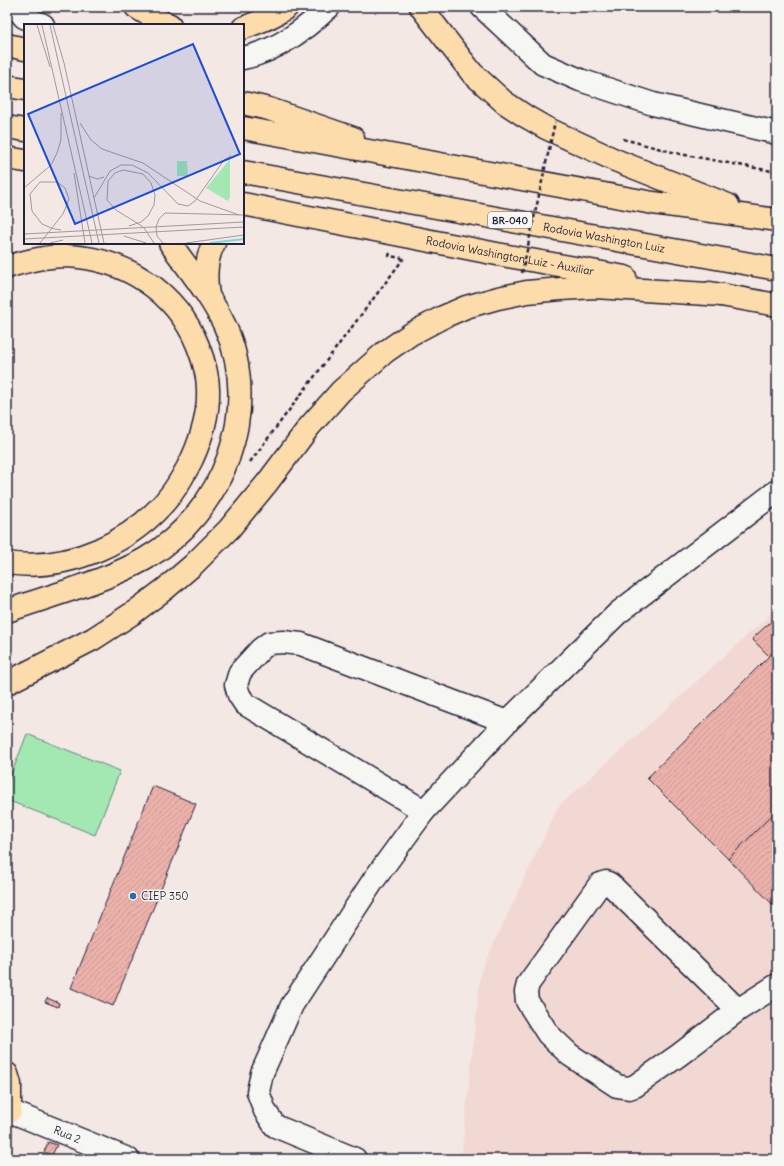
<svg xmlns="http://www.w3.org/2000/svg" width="784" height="1166" viewBox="0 0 784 1166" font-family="Delius,sans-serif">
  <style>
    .built { fill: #f2d8d3 }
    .green { fill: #a3e7b2; stroke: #628476 }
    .building { fill: url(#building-hatch); stroke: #22223b }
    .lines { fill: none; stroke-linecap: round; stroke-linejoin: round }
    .minor-casing { stroke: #22223b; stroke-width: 25 }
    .highway-casing { stroke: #22223b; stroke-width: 25 }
    .path { stroke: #22223b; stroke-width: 2.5; stroke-dasharray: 4 3; stroke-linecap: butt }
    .minor { stroke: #f6f6f2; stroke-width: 22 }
    .highway { stroke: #fddcac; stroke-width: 22 }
    .path-bridge { stroke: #22223b; stroke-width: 2.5; stroke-dasharray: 4 3; stroke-linecap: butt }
    .poi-dot { fill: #1f6fb2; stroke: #f6f6f2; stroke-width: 1.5 }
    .labels { text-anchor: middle; stroke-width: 3; stroke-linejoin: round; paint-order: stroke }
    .shield { fill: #f6f6f2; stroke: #626272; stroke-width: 1 }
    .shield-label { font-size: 10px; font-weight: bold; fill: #22223b }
    .street-label { font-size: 11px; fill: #22223b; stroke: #f6f6f2 }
    .poi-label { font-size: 11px; fill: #22223b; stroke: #f6f6f2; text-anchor: start }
    .inset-river { fill: none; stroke: #82d4d9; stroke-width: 2 }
    .inset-road { fill: none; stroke: #a099a0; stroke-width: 1 }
    .view { fill: #1d4ed8; fill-opacity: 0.15; stroke: #1d4ed8; stroke-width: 2 }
    .inset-edge { fill: none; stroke: #22223b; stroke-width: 2 }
  </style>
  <defs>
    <pattern id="building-hatch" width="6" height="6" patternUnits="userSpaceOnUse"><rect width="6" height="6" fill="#ecb1ab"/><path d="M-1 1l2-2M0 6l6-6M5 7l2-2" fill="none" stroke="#ca9894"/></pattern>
  </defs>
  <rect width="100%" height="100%" fill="#f4e8e4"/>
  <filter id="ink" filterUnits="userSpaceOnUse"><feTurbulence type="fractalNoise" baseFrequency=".025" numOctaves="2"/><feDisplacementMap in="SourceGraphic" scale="8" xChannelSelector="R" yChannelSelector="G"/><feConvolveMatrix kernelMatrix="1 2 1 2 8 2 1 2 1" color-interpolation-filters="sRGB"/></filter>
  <g filter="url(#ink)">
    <!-- built -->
    <polygon class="built" points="777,607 777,1159 461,1159 481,971 558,807 773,612"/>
    <!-- green -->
    <polygon class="green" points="27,734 120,771 95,835 7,800 7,785"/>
    <!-- building -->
    <g class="building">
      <polygon points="777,616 777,648 769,656 752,639"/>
      <polygon points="777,648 777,810 728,859 647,778"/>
      <polygon points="153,786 196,804 113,1006 71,988"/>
      <polygon points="777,810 777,909 728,859"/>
      <polygon points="47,998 59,1003 58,1007 45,1002"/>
      <polygon points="48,1142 57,1145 52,1155 44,1152"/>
    </g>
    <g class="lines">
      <defs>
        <g id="minor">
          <polyline points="16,7 24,17 43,25"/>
          <polyline points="482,7 543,64 580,80 653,104 777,133"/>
          <path d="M 243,58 C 277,51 304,30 329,7"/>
          <polyline points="424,811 245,704 239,695 236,685 240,672 261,649 269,643 283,642 301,644 507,722"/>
          <polyline points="738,1010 610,884 606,882 600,884 528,984 526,992 527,1001 548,1034 570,1055 617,1086 629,1088 635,1086 679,1055 738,1010 777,985"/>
          <path id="s1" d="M 7,1110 L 128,1159"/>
          <polyline points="355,1159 275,1126 265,1111 258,1092 262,1073 292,1005 373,881 424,811 507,722 618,613 777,491"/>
        </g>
        <g id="highway">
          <polyline points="136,7 154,18 170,25"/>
          <polyline points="421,7 472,73 504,102 525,116 546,128 615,160 728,205"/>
          <path d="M 243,28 C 258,22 274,17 287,7"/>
          <polyline points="7,45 25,49"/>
          <polyline points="7,86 25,89"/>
          <polyline points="243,103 269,109 353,138"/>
          <polyline points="7,127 25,130"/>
          <polyline points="243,128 653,203 777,220"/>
          <polyline points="7,158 25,161"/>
          <path id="s2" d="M 243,172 L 777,269"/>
          <path id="s3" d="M 243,204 L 497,254 L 625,277"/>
          <path d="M 7,267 C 26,261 46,256 66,256 C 124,258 176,291 198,346 C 203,359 208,375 208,389 C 209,414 202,437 192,459 C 186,471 180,482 172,493 C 135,542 68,572 7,563"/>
          <polyline points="710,293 777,305"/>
          <path d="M 208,295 C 205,277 205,260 214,243"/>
          <path d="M 7,611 C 52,595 104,582 145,559 C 223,514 263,410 225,326 C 211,296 189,270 170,243"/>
          <polyline points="7,683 93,639 133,613 165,589 193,565 229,529 267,483 309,427 341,391 385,352 411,334 443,317 466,307 498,298 527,292 561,289 595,287 723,295"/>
          <polyline points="7,1074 10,1084 10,1111"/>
        </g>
      </defs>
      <!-- minor casing -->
      <use href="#minor" class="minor-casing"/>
      <!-- highway casing -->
      <use href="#highway" class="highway-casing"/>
      <!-- path -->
      <g class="path">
        <polyline points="623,139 680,154 777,172"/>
        <polyline points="390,253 389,256 402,258"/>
        <polyline points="250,462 404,258"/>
      </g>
      <!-- minor -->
      <use href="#minor" class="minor"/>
      <!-- highway -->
      <use href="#highway" class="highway"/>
      <!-- path-bridge -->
      <polyline class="path-bridge" points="522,273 555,122"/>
    </g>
  </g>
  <!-- markers -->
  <circle class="poi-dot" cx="133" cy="896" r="4"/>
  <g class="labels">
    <!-- shield labels -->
    <rect class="shield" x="488" y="212" width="44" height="16" rx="3"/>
    <g class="shield-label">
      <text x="510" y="224">BR-040</text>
    </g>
    <!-- street labels -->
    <g class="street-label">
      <text dy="4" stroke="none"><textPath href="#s2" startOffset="367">Rodovia Washington Luiz</textPath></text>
      <text dy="4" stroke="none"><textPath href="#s3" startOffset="272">Rodovia Washington Luiz - Auxiliar</textPath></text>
      <text dy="4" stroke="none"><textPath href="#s1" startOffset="65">Rua 2</textPath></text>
    </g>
    <!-- poi labels -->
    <g class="poi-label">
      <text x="141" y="900">CIEP 350</text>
    </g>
  </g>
  <!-- overview -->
  <g transform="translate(24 24)">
    <rect width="220" height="220" fill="#f4e8e4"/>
    <path d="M 153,137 L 163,137 L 164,152 L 153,152 Z" fill="#a3e7b2"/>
    <path d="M 206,135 L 206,173 L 204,177 L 182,164 Z" fill="#a3e7b2"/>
    <path class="inset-river" d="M 186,219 L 220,215"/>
    <path class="inset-road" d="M 13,1 L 26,43M 18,1 L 68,219M 26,1 L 75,219M 29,1 L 40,39 L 80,219M 56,99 L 67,116 L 78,125 L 119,139 L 176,177 L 215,191M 50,149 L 61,219M 65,152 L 73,155 L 80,153M 0,164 L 27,141 L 33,129 L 37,116 L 37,89M 70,174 L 86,147 L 97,141 L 108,141 L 124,149 L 154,180 L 164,182 L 171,177 L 200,136 L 207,132M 105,202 L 117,198 L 124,192 L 130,181 L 131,171 L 127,159 L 119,150 L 99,146 L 91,149 L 84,157 L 83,176 L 92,186 L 113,199 L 116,201 L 118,202 L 120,204 L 130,219M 0,210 L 220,198M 100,212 L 122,219M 0,215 L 220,203M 16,219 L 39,190 L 45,175 L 41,164 L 33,158 L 16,158 L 6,170 L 8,187 L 18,200 L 27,204 L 31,205 L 37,206M 26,219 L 39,216M 139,219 L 133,212 L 132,203 L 135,195 L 141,189 L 220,191M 162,219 L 220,211"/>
    <path class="view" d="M 169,20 L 216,130 L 51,200 L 4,90 Z"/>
    <rect width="220" height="220" class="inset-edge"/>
  </g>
  <!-- margin -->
  <rect width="784" height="1166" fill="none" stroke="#f6f6f2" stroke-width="24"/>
  <rect x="12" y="12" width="760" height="1142" fill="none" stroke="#22223b" stroke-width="1.5" filter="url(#ink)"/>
</svg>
